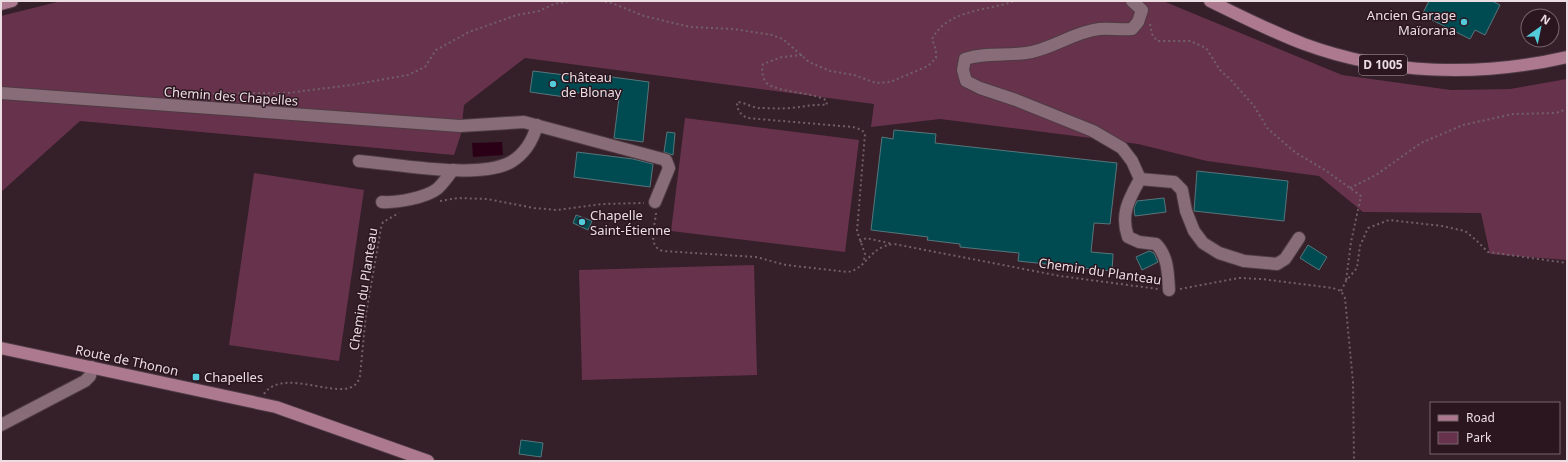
<svg xmlns="http://www.w3.org/2000/svg" width="1568" height="462" viewBox="0 0 1568 462" font-family="'Noto Sans',sans-serif">
  <style>
    .green { fill: #67334c }
    .water { fill: #2a0016 }
    .building { fill: #004a52; stroke: #56767b }
    .lines { fill: none; stroke-linecap: round; stroke-linejoin: round }
    .minor-casing { stroke: #4e3b43; stroke-width: 14 }
    .major-casing { stroke: #4e3b43; stroke-width: 14 }
    .path { stroke: #725f67; stroke-width: 2; stroke-dasharray: 2 3; stroke-linecap: butt }
    .minor { stroke: #886d78; stroke-width: 12 }
    .major { stroke: #ac798f; stroke-width: 12 }
    .poi-dot { fill: #53cbdb; stroke: #2b161f; stroke-width: 1.5 }
    .labels { text-anchor: middle; stroke-width: 3; stroke-linejoin: round; paint-order: stroke }
    .shield { fill: #2b161f; stroke: #b2a1a8; stroke-width: 1 }
    .shield-label { font-size: 12px; font-weight: bold; fill: #ecdde3 }
    .poi-label { font-size: 13px; fill: #ecdde3; stroke: #2b161f; text-anchor: start }
    .street-label { font-size: 13px; fill: #ecdde3; stroke: #2b161f }
  </style>
  <rect width="100%" height="100%" fill="#351f29"/>
  <!-- green -->
  <g class="green">
    <polygon points="61,1 1163,1 1342,75 1451,90 1510,89 1567,79 1567,260 1490,254 1481,213 1363,212 1319,176 1207,161 1138,144 940,119 871,127 874,104 525,58 464,105 461,134 454,155 80,121 1,192 1,16"/>
    <polygon points="685,118 859,140 845,252 671,231"/>
    <polygon points="254,173 364,190 339,361 229,345"/>
    <polygon points="754,265 757,375 582,380 579,270"/>
  </g>
  <!-- water -->
  <polygon class="water" points="502,142 503,155 473,157 472,143"/>
  <!-- building -->
  <g class="building">
    <polygon points="1429,1 1492,1 1500,5 1485,35 1475,30 1470,39 1422,15"/>
    <polygon points="533,71 573,76 576,74 589,82 590,74 649,82 643,142 614,138 619,98 573,92 572,98 530,92"/>
    <polygon points="894,130 936,134 935,143 1117,163 1110,224 1094,223 1091,252 1113,254 1112,271 1018,261 1019,253 960,247 960,244 927,240 928,237 871,230 882,137 893,139"/>
    <polygon points="667,132 675,133 673,155 664,152"/>
    <polygon points="577,152 633,159 653,164 650,187 574,177"/>
    <polygon points="1197,171 1288,181 1284,221 1194,211"/>
    <polygon points="1164,198 1166,212 1135,216 1134,208 1137,201"/>
    <polygon points="576,215 592,221 588,230 573,223"/>
    <polygon points="1308,245 1327,257 1319,270 1300,258"/>
    <polygon points="1149,251 1154,253 1158,262 1142,270 1136,257"/>
    <polygon points="521,440 543,443 541,457 519,454"/>
  </g>
  <g class="lines">
    <defs>
      <g id="minor">
        <path d="M 1132,1 L 1142,10 L 1138,22 L 1132,29 C 1121,30 1109,28 1099,29 C 1073,32 1051,50 1026,53 C 1005,56 985,52 965,59 L 963,70 L 966,81 L 980,88 L 1016,100 L 1093,131 L 1122,148 L 1132,161 L 1140,179 C 1129,199 1120,214 1128,237 L 1139,242 L 1156,244 C 1168,256 1168,273 1169,290"/>
        <polyline points="1,93 460,126 524,122 666,160 669,168 655,202"/>
        <path d="M 359,161 C 398,164 478,180 511,162 C 526,153 533,140 537,125"/>
        <polyline points="1140,179 1174,182 1182,190 1186,211 1194,231 1203,243 1219,253 1244,261 1277,264 1285,259 1299,238"/>
        <path d="M 382,202 C 396,203 425,198 437,189 C 443,184 448,176 453,170"/>
        <polyline points="1,425 85,381 90,376 92,367"/>
      </g>
      <g id="major">
        <path d="M 1210,1 C 1241,16 1272,32 1304,44 C 1388,75 1480,77 1567,57"/>
        <polyline points="1,4 12,1"/>
        <polyline points="1,348 276,407 428,461"/>
      </g>
    </defs>
    <!-- minor casing -->
    <use href="#minor" class="minor-casing"/>
    <!-- major casing -->
    <use href="#major" class="major-casing"/>
    <!-- path -->
    <g class="path">
      <path d="M 600,1 L 612,3 L 644,16 L 690,27 L 734,29 L 772,35 L 783,39 L 809,62 L 830,71 L 854,75 L 876,83 L 890,82 L 928,66 L 936,58 L 936,50 L 932,39 C 948,9 987,11 1015,1"/>
      <polyline points="1150,24 1152,34 1157,41 1190,41 1206,48 1220,70 1232,81 1254,106 1268,129 1296,153 1325,170 1361,196 1351,242 1346,281"/>
      <path d="M 802,55 L 782,57 L 763,64 C 761,72 763,83 771,86 C 788,93 809,92 826,100 L 827,105 C 814,104 803,107 790,108 C 779,109 768,108 758,108 C 751,107 743,102 737,102 C 737,110 740,114 747,118 L 853,127 L 862,130 L 865,134 L 857,231 L 865,254 L 864,260"/>
      <polyline points="183,94 288,93 351,85 408,75 425,67 436,50 469,32 517,15 539,11 554,4 571,1"/>
      <polyline points="1350,188 1376,175 1421,143 1463,125 1513,114 1556,113 1567,109"/>
      <polyline points="440,201 458,198 487,199 534,208 557,210 602,204 644,203"/>
      <path d="M 656,213 C 655,226 647,247 663,251 L 756,257 L 786,265 L 848,272 C 868,268 868,247 894,244 L 1060,276 L 1158,289"/>
      <polyline points="860,242 866,238 893,244"/>
      <polyline points="1180,289 1239,278 1261,279 1333,288 1341,291 1345,298 1353,382 1354,461"/>
      <polyline points="1341,291 1346,281 1357,268 1360,246 1368,228 1389,220 1442,226 1465,231 1476,240 1488,252 1567,263"/>
      <path d="M 264,394 C 285,363 352,410 360,376 L 366,314 L 381,228 L 383,222 L 399,213"/>
    </g>
    <!-- minor -->
    <use href="#minor" class="minor"/>
    <!-- major -->
    <use href="#major" class="major"/>
  </g>
  <!-- markers -->
  <g class="poi-dot">
    <circle cx="1464" cy="22" r="4"/>
    <circle cx="553" cy="84" r="4"/>
    <circle cx="582" cy="222" r="4"/>
    <rect x="192" y="373" width="8" height="8" rx="2"/>
  </g>
  <g class="labels">
    <!-- shield labels -->
    <rect class="shield" x="1359" y="55" width="48" height="20" rx="3"/>
    <g class="shield-label">
      <text x="1383" y="69">D 1005</text>
    </g>
    <!-- poi labels -->
    <g class="poi-label">
      <text x="1456" y="20" text-anchor="end">Ancien Garage<tspan x="1456" dy="15">Maïorana</tspan></text>
      <text x="561" y="82">Château<tspan x="561" dy="15">de Blonay</tspan></text>
      <text x="590" y="220">Chapelle<tspan x="590" dy="15">Saint-Étienne</tspan></text>
      <text x="204" y="382">Chapelles</text>
    </g>
    <!-- street labels -->
    <g class="street-label">
      <text transform="translate(231 96) rotate(4)" y="5">Chemin des Chapelles</text>
      <text transform="translate(1100 271) rotate(8)" y="5">Chemin du Planteau</text>
      <text transform="translate(363 289) rotate(-81)" y="5">Chemin du Planteau</text>
      <text transform="translate(127 360) rotate(12)" y="5">Route de Thonon</text>
    </g>
  </g>
  <!-- border -->
  <rect width="1568" height="462" fill="none" stroke="#ecdde3" stroke-width="4"/>
  <!-- legend -->
  <rect x="1430" y="402" width="130" height="52" fill="#2b161f" stroke="#78666d"/>
  <rect x="1438" y="415" width="20" height="6" fill="#ac798f" stroke="#78666d"/>
  <text x="1466" y="422" font-size="12" fill="#ecdde3">Road</text>
  <rect x="1438" y="432" width="20" height="12" fill="#67334c" stroke="#78666d"/>
  <text x="1466" y="442" font-size="12" fill="#ecdde3">Park</text>
  <!-- north arrow -->
  <g transform="translate(1540 28) rotate(33)"><circle r="19" fill="#2b161f" stroke="#78666d"/>
  <path d="M0-3L7 15L0 10L-7 15Z" fill="#53cbdb"/>
  <text y="-6" font-size="11" font-weight="bold" text-anchor="middle" fill="#ecdde3">N</text>
  </g>
</svg>
